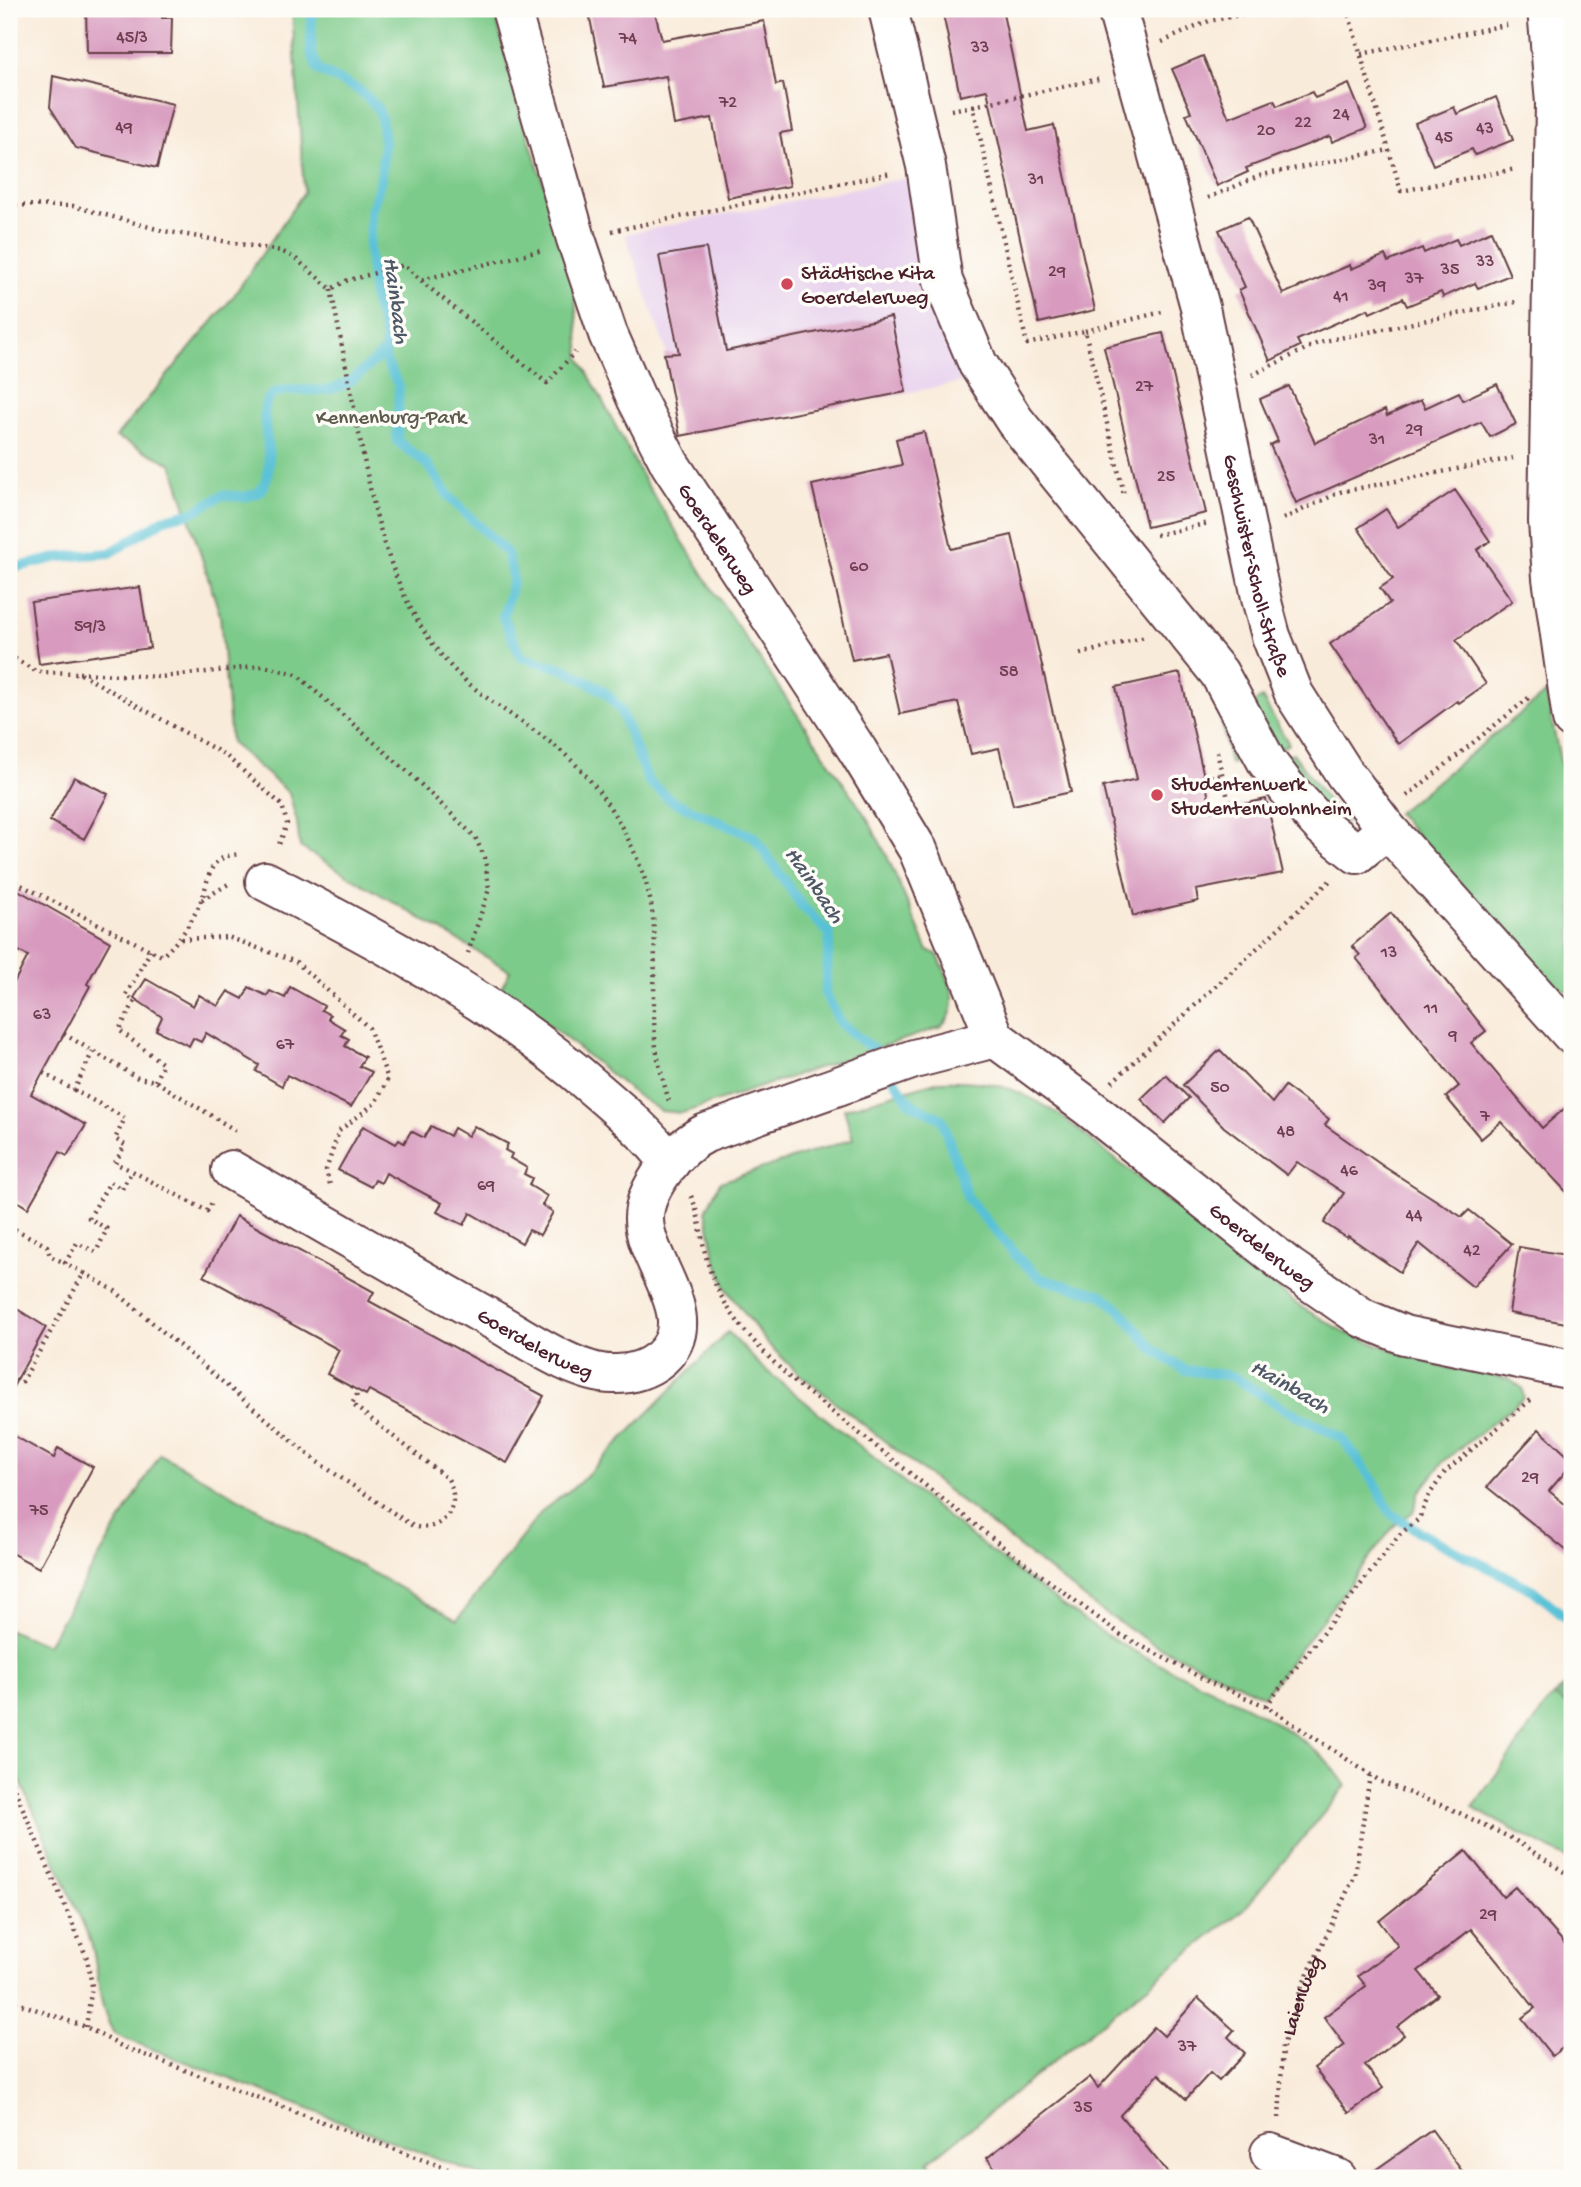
<svg xmlns="http://www.w3.org/2000/svg" width="1581" height="2187" viewBox="0 0 1581 2187" font-family="'Gochi Hand',sans-serif">
  <style>
    .built { fill: #e8d2ee }
    .green { fill: #7dcb8a; stroke: #64755a; stroke-width: 2 }
    .forest { fill: #66af76; stroke: #586750; stroke-width: 2 }
    .lines { fill: none; stroke-linecap: round; stroke-linejoin: round }
    .stream { stroke: #59c1d6; stroke-width: 10 }
    .building { fill: #d89bbf }
    .minor-casing { stroke: #643e45; stroke-width: 42 }
    .path { stroke: #643e45; stroke-width: 4.5; stroke-dasharray: 2 5; stroke-linecap: butt }
    .minor { stroke: #fff; stroke-width: 38 }
    .poi-dot { fill: #d1495b; stroke: #fdfcf7; stroke-width: 2.5 }
    .labels { text-anchor: middle; stroke-width: 7; stroke-linejoin: round; paint-order: stroke }
    .number-label { font-size: 18px; fill: #6e3e50 }
    .poi-label { font-size: 21px; fill: #4a1f2b; stroke: #fdfcf7; text-anchor: start }
    .park-label { font-size: 21px; fill: #5c5b4c; stroke: #fdfcf7 }
    .street-label { font-size: 21px; fill: #4a1f2b; stroke: #fdfcf7 }
    .water-label { font-size: 23px; font-style: italic; fill: #4f5867; stroke: #fdfcf7 }
  </style>
  <rect width="100%" height="100%" fill="#fdfcf7"/>
  <filter id="ink" filterUnits="userSpaceOnUse"><feTurbulence type="fractalNoise" baseFrequency=".0143" numOctaves="2"/><feDisplacementMap in="SourceGraphic" scale="14" xChannelSelector="R" yChannelSelector="G"/><feConvolveMatrix kernelMatrix="1 2 1 2 8 2 1 2 1" color-interpolation-filters="sRGB"/></filter>
  <filter id="wash" filterUnits="userSpaceOnUse"><feTurbulence type="fractalNoise" baseFrequency=".00686" numOctaves="4" result="noise"/><feDisplacementMap in="SourceGraphic" scale="28" xChannelSelector="R" yChannelSelector="G"/><feGaussianBlur stdDeviation="1.57" result="paint"/><feColorMatrix in="noise" values="0 0 0 0 0 0 0 0 0 0 0 0 0 0 0 0 0 1.4 0 .05"/><feComposite in="paint" operator="in"/></filter>
  <g filter="url(#wash)">
    <rect width="100%" height="100%" fill="#f9ebda"/>
    <!-- built -->
    <g class="built">
      <polygon points="915,176 973,380 680,436 664,354 667,353 625,234"/>
      <polygon points="1572,324 1572,552 1568,454"/>
    </g>
    <!-- green -->
    <g class="green">
      <path d="M 292,9 L 494,9 L 518,105 L 573,273 L 580,358 L 644,480 L 715,593 L 867,818 L 887,856 L 928,951 L 937,954 C 948,979 965,1004 941,1027 L 682,1113 L 661,1111 L 636,1095 L 552,1027 L 499,992 L 510,971 L 300,847 L 297,822 L 289,793 L 231,743 L 220,615 L 172,464 L 116,437 L 233,297 L 304,192 Z"/>
      <polygon points="1546,693 1572,817 1572,991 1558,990 1550,984 1397,813"/>
      <polygon points="1262,698 1289,744 1276,751 1250,705"/>
      <polygon points="1219,709 1254,757 1230,764"/>
      <polygon points="1293,753 1330,804 1348,821 1339,828 1281,760"/>
      <path d="M 939,1081 C 991,1079 1017,1087 1061,1116 L 1298,1305 L 1346,1333 L 1438,1366 L 1510,1379 L 1522,1388 L 1524,1398 L 1444,1461 L 1419,1493 L 1413,1512 L 1394,1526 L 1264,1696 L 1155,1645 L 1097,1608 L 798,1373 L 767,1343 L 726,1288 L 715,1256 L 706,1211 L 720,1182 L 853,1139 L 844,1109 Z"/>
      <path d="M 728,1332 L 762,1367 C 870,1453 975,1544 1088,1623 C 1159,1673 1251,1698 1315,1750 C 1328,1760 1337,1773 1346,1786 L 1245,1908 L 928,2162 L 941,2178 L 488,2178 L 118,2036 C 97,2017 100,1971 91,1942 L 9,1755 L 9,1630 L 47,1645 L 160,1454 L 457,1620 L 543,1510 L 578,1484 Z"/>
      <polygon points="1553,1696 1572,1708 1572,1861 1472,1808"/>
    </g>
    <!-- forest -->
    <polygon class="forest" points="1572,1681 1572,1708 1553,1696"/>
    <g class="lines">
      <!-- stream -->
      <g class="stream">
        <polyline points="312,9 311,51 318,70 359,90 377,107 381,117 384,142 381,179 371,212 369,250 374,299 386,337 385,360 399,386 397,441 428,465 450,498 507,553 513,580 503,617 521,657 564,669 604,691 620,709 648,781 672,801 754,837 802,906 830,934 825,993 841,1024 874,1050 910,1103 942,1119 968,1199 1019,1259 1042,1279 1102,1295 1119,1309 1155,1351 1185,1370 1232,1376 1285,1409 1342,1438 1375,1483 1390,1513 1428,1537 1533,1590 1572,1622"/>
        <path d="M 9,569 L 60,557 L 110,553 L 165,519 L 193,512 L 223,495 L 244,497 L 258,493 C 283,468 255,417 268,399 C 277,385 310,392 325,390 C 349,388 366,368 383,353"/>
      </g>
    </g>
    <g id="blocks">
      <!-- building -->
      <g class="building">
        <polygon points="86,9 162,9 162,18 172,18 171,53 87,53"/>
        <polygon points="588,9 654,9 662,40 764,21 776,85 783,83 792,131 780,133 790,186 728,198 712,118 674,125 666,76 604,87"/>
        <polygon points="942,9 1002,9 1028,131 1054,125 1095,310 1039,323 987,90 960,96"/>
        <polygon points="1203,56 1229,118 1274,100 1277,106 1312,92 1315,98 1349,84 1367,128 1332,142 1330,136 1246,168 1248,172 1217,186 1186,114 1191,112 1172,69"/>
        <polygon points="53,76 173,104 157,168 76,148 50,107"/>
        <polygon points="1496,97 1513,140 1475,155 1472,149 1433,165 1415,123 1454,107 1457,114"/>
        <polygon points="1248,217 1283,294 1350,265 1351,269 1385,255 1388,262 1422,248 1424,253 1456,239 1459,245 1491,231 1510,275 1478,288 1475,283 1443,297 1441,292 1407,306 1403,298 1370,313 1368,309 1297,340 1300,346 1270,361 1239,290 1245,287 1219,230"/>
        <polygon points="706,248 726,351 891,317 906,392 680,436 664,354 679,353 659,256"/>
        <polygon points="1163,333 1206,513 1147,527 1104,347"/>
        <polygon points="1497,384 1516,424 1490,437 1481,422 1296,503 1270,445 1278,441 1260,399 1289,386 1315,443 1385,410 1387,416 1421,400 1425,408 1459,392 1463,400"/>
        <polygon points="924,432 951,549 1012,535 1071,792 1013,805 999,748 971,754 958,702 900,714 886,653 852,660 812,485 902,465 896,439"/>
        <polygon points="1455,490 1490,541 1477,550 1512,601 1456,640 1486,684 1459,703 1457,701 1398,744 1330,644 1390,603 1380,588 1393,579 1358,528 1386,509 1398,527"/>
        <polygon points="140,587 150,648 39,664 31,602"/>
        <polygon points="1180,673 1212,811 1266,799 1283,873 1196,890 1198,901 1133,916 1103,787 1137,779 1116,687"/>
        <polygon points="74,777 108,794 84,839 50,821"/>
        <polygon points="9,885 110,942 87,984 90,986 31,1094 86,1125 67,1156 60,1152 28,1208 9,1196 9,992 28,956 9,946"/>
        <polygon points="1391,913 1486,1031 1471,1043 1542,1128 1572,1102 1572,1198 1501,1122 1481,1139 1446,1097 1459,1086 1356,958 1360,955 1352,946"/>
        <polygon points="146,979 193,1006 199,995 218,1006 228,991 243,999 249,987 267,996 270,991 285,998 290,987 324,1006 321,1010 330,1015 328,1019 345,1029 341,1035 349,1039 345,1046 365,1057 359,1066 372,1072 351,1107 287,1075 282,1086 256,1071 259,1065 206,1033 201,1042 193,1038 189,1046 156,1030 162,1017 134,998"/>
        <polygon points="1220,1050 1272,1103 1285,1086 1329,1119 1325,1125 1383,1166 1462,1217 1469,1210 1512,1244 1473,1287 1419,1243 1400,1272 1348,1236 1347,1238 1324,1223 1344,1193 1297,1162 1287,1175 1224,1127 1183,1085"/>
        <polygon points="1166,1075 1189,1098 1165,1123 1141,1099"/>
        <polygon points="363,1126 396,1144 399,1140 404,1143 411,1131 424,1138 431,1126 450,1136 454,1128 468,1136 474,1126 508,1144 505,1150 512,1154 510,1158 527,1168 524,1174 532,1178 529,1185 547,1196 542,1205 553,1212 540,1235 529,1230 522,1243 470,1213 464,1225 437,1212 442,1203 386,1173 381,1183 375,1180 371,1187 338,1170"/>
        <polygon points="236,1216 374,1292 369,1301 544,1396 507,1463 369,1390 366,1395 327,1374 339,1350 204,1276"/>
        <polygon points="1519,1247 1572,1256 1572,1324 1509,1313"/>
        <polygon points="9,1304 46,1327 9,1394"/>
        <polygon points="1539,1429 1572,1460 1572,1464 1549,1491 1572,1510 1572,1555 1487,1487"/>
        <polygon points="9,1433 54,1458 58,1448 93,1467 39,1568 9,1552"/>
        <polygon points="1466,1851 1503,1897 1515,1887 1572,1952 1572,2041 1552,2056 1522,2018 1535,2008 1471,1929 1418,1971 1438,1995 1397,2027 1404,2035 1365,2065 1383,2088 1349,2113 1314,2068 1345,2045 1324,2017 1366,1986 1358,1976 1398,1946 1379,1921"/>
        <polygon points="1198,1998 1234,2030 1228,2037 1245,2053 1219,2081 1210,2073 1186,2099 1159,2074 1120,2115 1172,2178 1003,2178 987,2158 1090,2077 1098,2088 1154,2027 1164,2036"/>
        <polygon points="1432,2130 1467,2178 1364,2178"/>
      </g>
    </g>
  </g>
  <g filter="url(#ink)">
    <use href="#blocks" fill-opacity="0" stroke="#643e45" stroke-width="2"/>
    <g class="lines">
      <defs>
        <g id="minor">
          <path id="s2" d="M 511,9 L 576,239 L 608,334 L 637,400 L 670,464 L 858,751 L 918,850 L 995,1038 L 1087,1106 L 1289,1267 L 1363,1318 L 1404,1335 L 1572,1370"/>
          <polyline points="888,9 926,166 943,281 978,364 1015,421 1219,673 1267,762 1287,788 1323,827 1357,854 1387,829"/>
          <path id="s3" d="M 1117,9 L 1199,303 L 1262,602 L 1271,636 L 1294,694 L 1345,774 L 1387,829 L 1572,1035"/>
          <polyline points="1547,9 1555,103 1548,522 1552,578 1572,719"/>
          <path d="M 265,881 C 381,941 495,1001 594,1088 C 622,1112 648,1134 670,1163"/>
          <path id="s4" d="M 231,1170 C 318,1220 405,1271 493,1320 C 525,1338 576,1374 612,1374 C 630,1375 648,1369 661,1358 C 705,1319 645,1262 644,1220 C 643,1188 679,1146 706,1133 L 914,1059 L 995,1038"/>
          <polyline points="1270,2153 1337,2178"/>
        </g>
      </defs>
      <!-- minor casing -->
      <use href="#minor" class="minor-casing"/>
      <!-- path -->
      <g class="path">
        <polyline points="1347,9 1401,191 1516,169"/>
        <polyline points="1162,42 1209,21 1271,9"/>
        <polyline points="1361,54 1511,24"/>
        <polyline points="973,106 1099,79"/>
        <polyline points="951,110 973,106 1027,344 1085,331 1124,495"/>
        <polyline points="1208,198 1262,175 1389,150"/>
        <polyline points="9,205 73,206 164,231 281,251 295,258 331,289 346,281 404,265 421,280 543,250"/>
        <polyline points="612,231 891,173"/>
        <polyline points="421,281 547,383 575,352"/>
        <path d="M 331,289 C 340,337 350,385 359,434 C 375,516 391,597 447,662 C 477,697 520,718 555,746 C 591,774 621,819 638,861 C 665,924 650,974 655,1038 C 657,1061 664,1083 670,1105"/>
        <polyline points="1085,331 1162,312"/>
        <polyline points="1252,375 1320,342 1516,302"/>
        <polyline points="1283,519 1340,492 1513,458"/>
        <polyline points="1156,535 1209,523"/>
        <polyline points="1080,654 1145,637"/>
        <polyline points="9,655 37,672 79,673 225,755 282,805 287,824 278,847"/>
        <polyline points="79,673 160,677 263,666 296,674 409,773 475,837 485,858 489,889 468,953"/>
        <polyline points="1217,752 1230,807"/>
        <polyline points="1204,778 1224,774"/>
        <polyline points="1407,796 1531,696"/>
        <path d="M 9,879 L 162,956 C 180,940 190,925 200,903 C 211,880 204,856 241,854"/>
        <polyline points="202,900 230,883"/>
        <polyline points="181,939 228,937 296,962 369,1028 388,1079 375,1103 339,1131 326,1170 330,1185"/>
        <polyline points="151,950 126,995 135,1001 119,1030 163,1064 155,1081"/>
        <polyline points="64,1034 138,1078 155,1081 238,1132"/>
        <polyline points="43,1073 125,1118 115,1139 125,1145 115,1163 132,1171"/>
        <polyline points="1112,1082 1332,879"/>
        <polyline points="74,1091 93,1051"/>
        <path d="M 691,1196 C 701,1217 701,1242 708,1264 C 721,1311 758,1347 792,1380 L 1006,1549 L 1121,1635 L 1211,1683 L 1266,1706 L 1383,1783 L 1449,1808 L 1513,1839 L 1572,1877"/>
        <polyline points="9,1226 47,1246 50,1256 65,1263"/>
        <path d="M 84,1273 L 115,1291 L 316,1461 L 413,1526 C 443,1534 463,1505 448,1479 L 352,1404 L 359,1391"/>
        <polyline points="9,1376 22,1382 84,1273 65,1263 77,1243 96,1252 107,1229 89,1218 110,1182 122,1189 132,1171 207,1211 213,1201"/>
        <polyline points="1266,1706 1400,1534 1419,1519 1429,1495 1445,1472 1533,1398"/>
        <polyline points="9,1776 87,1958 92,1986 86,2027"/>
        <polyline points="9,2000 86,2027 121,2046 471,2178"/>
        <path id="s1" d="M 1279,2118 L 1283,2046 L 1302,1986 L 1355,1875 L 1370,1775"/>
      </g>
      <!-- minor -->
      <use href="#minor" class="minor"/>
    </g>
  </g>
  <!-- markers -->
  <g class="poi-dot">
    <circle cx="787" cy="284" r="7"/>
    <circle cx="1157" cy="795" r="7"/>
  </g>
  <g class="labels">
    <!-- number labels -->
    <g class="number-label">
      <text x="132" y="42">45/3</text>
      <text x="628" y="43">74</text>
      <text x="980" y="52">33</text>
      <text x="728" y="107">72</text>
      <text x="1341" y="119">24</text>
      <text x="1303" y="127">22</text>
      <text x="124" y="132">49</text>
      <text x="1485" y="133">43</text>
      <text x="1266" y="135">20</text>
      <text x="1444" y="142">45</text>
      <text x="1036" y="184">31</text>
      <text x="1485" y="266">33</text>
      <text x="1450" y="274">35</text>
      <text x="1057" y="276">29</text>
      <text x="1414" y="283">37</text>
      <text x="1377" y="290">39</text>
      <text x="1341" y="301">41</text>
      <text x="1144" y="391">27</text>
      <text x="1414" y="434">29</text>
      <text x="1377" y="444">31</text>
      <text x="1166" y="481">25</text>
      <text x="859" y="571">60</text>
      <text x="90" y="631">59/3</text>
      <text x="1009" y="676">58</text>
      <text x="1389" y="957">13</text>
      <text x="1431" y="1013">11</text>
      <text x="42" y="1019">63</text>
      <text x="1453" y="1040">9</text>
      <text x="285" y="1049">67</text>
      <text x="1220" y="1092">50</text>
      <text x="1485" y="1121">7</text>
      <text x="1286" y="1136">48</text>
      <text x="1349" y="1175">46</text>
      <text x="486" y="1190">69</text>
      <text x="1414" y="1220">44</text>
      <text x="1472" y="1255">42</text>
      <text x="1530" y="1482">29</text>
      <text x="39" y="1515">75</text>
      <text x="1488" y="1919">29</text>
      <text x="1187" y="2051">37</text>
      <text x="1083" y="2112">35</text>
    </g>
    <!-- poi labels -->
    <g class="poi-label">
      <text x="801" y="279">Städtische Kita<tspan x="801" dy="24">Goerdelerweg</tspan></text>
      <text x="1171" y="790">Studentenwerk<tspan x="1171" dy="24">Studentenwohnheim</tspan></text>
    </g>
    <!-- park labels -->
    <g class="park-label">
      <text x="391" y="423">Kennenburg-Park</text>
    </g>
    <!-- street labels -->
    <g class="street-label">
      <text dy="7" stroke="none"><textPath href="#s2" startOffset="572">Goerdelerweg</textPath></text>
      <text dy="7" stroke="none"><textPath href="#s3" startOffset="574">Geschwister-Scholl-Straße</textPath></text>
      <text dy="7" stroke="none"><textPath href="#s2" startOffset="1484">Goerdelerweg</textPath></text>
      <text dy="7" stroke="none"><textPath href="#s4" startOffset="350">Goerdelerweg</textPath></text>
      <text dy="7" stroke="none"><textPath href="#s1" startOffset="126">Laienweg</textPath></text>
    </g>
    <!-- water labels -->
    <g class="water-label">
      <text transform="translate(398 300) rotate(82)" y="8">Hainbach</text>
      <text transform="translate(816 884) rotate(55)" y="8">Hainbach</text>
      <text transform="translate(1291 1385) rotate(30)" y="8">Hainbach</text>
    </g>
  </g>
  <!-- margin -->
  <rect width="1581" height="2187" fill="none" stroke="#fdfcf7" stroke-width="35"/>
</svg>
